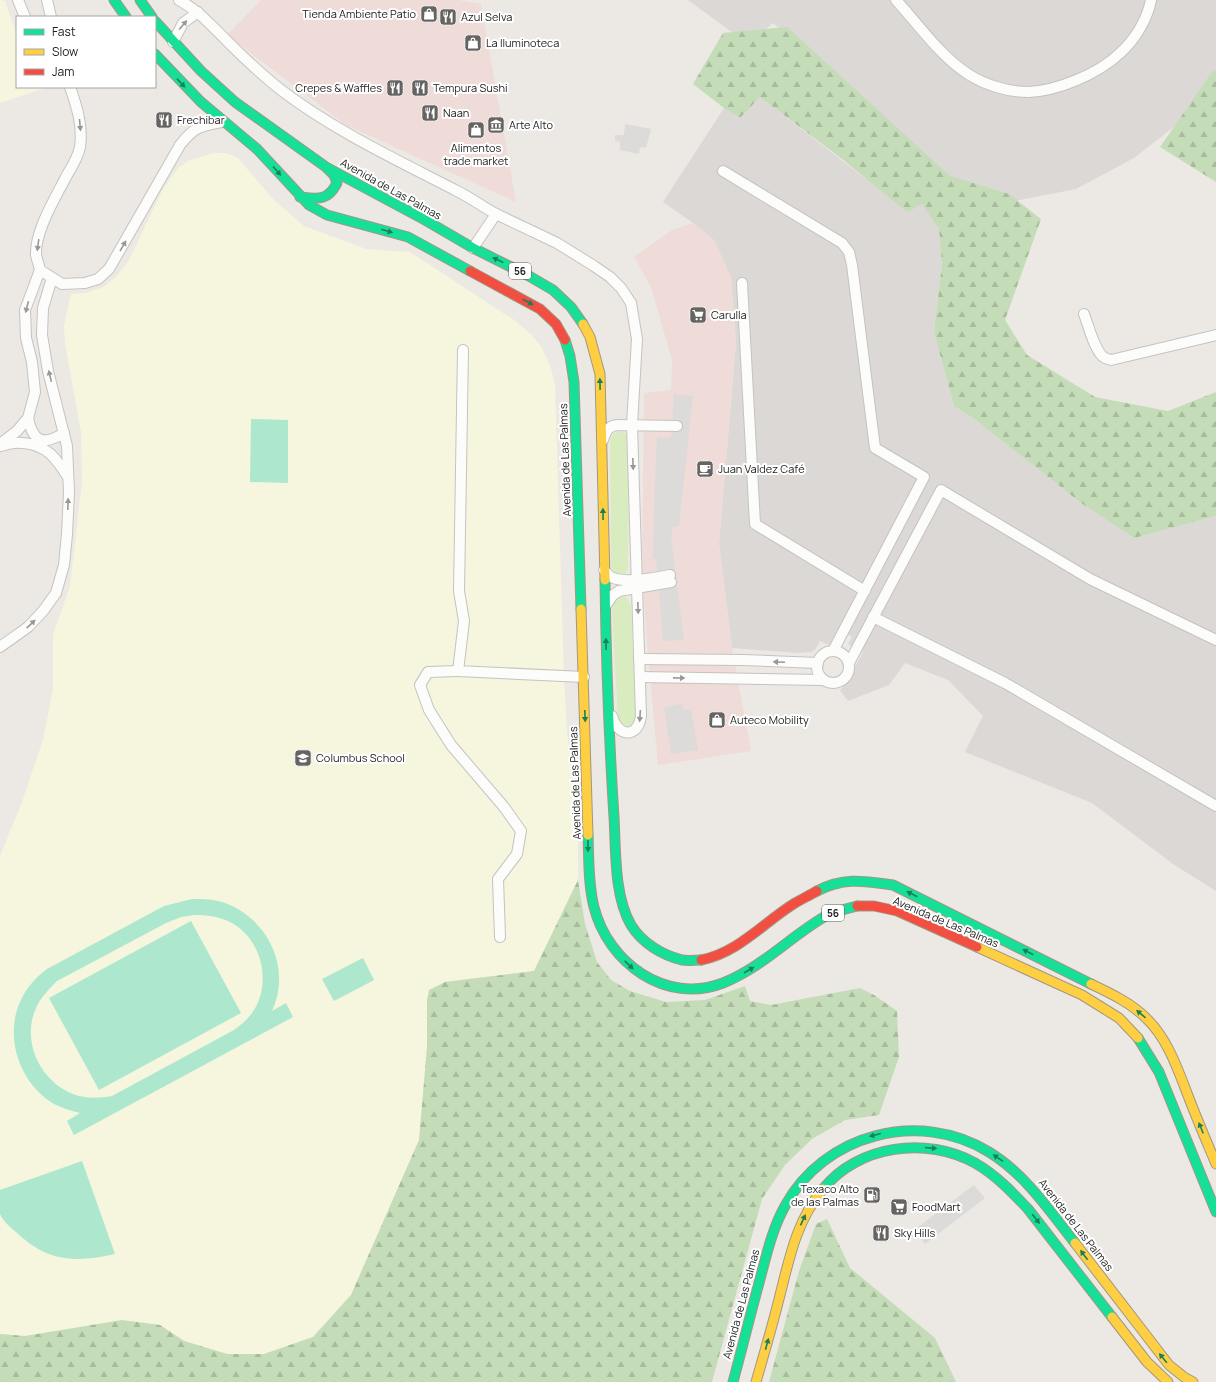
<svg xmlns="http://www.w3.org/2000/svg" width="1216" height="1382" viewBox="0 0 1216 1382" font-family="Manrope,sans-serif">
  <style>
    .residential { fill: #dbd8d6 }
    .commercial { fill: #efdbd8 }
    .education { fill: #f6f5de }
    .grass { fill: #d8ecc0 }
    .forest { fill: url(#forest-firs) }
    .pitch { fill: #ace7ce; fill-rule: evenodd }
    .parking { fill: #dcdbd9 }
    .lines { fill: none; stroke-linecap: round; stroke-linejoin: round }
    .street-casing { stroke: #c4c3c1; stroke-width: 12 }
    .fast-casing { stroke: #a29781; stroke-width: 11 }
    .slow-casing { stroke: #a29781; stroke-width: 11 }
    .jam-casing { stroke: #a29781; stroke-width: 11 }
    .street { stroke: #fcfcfb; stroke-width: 10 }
    .fast { stroke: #16e098; stroke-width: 9 }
    .slow { stroke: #ffcf43; stroke-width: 9 }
    .jam { stroke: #f24e42; stroke-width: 9 }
    .oneway { fill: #989897 }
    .oneway2 { fill: #1a7e5a }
    .labels { text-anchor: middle; stroke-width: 4; stroke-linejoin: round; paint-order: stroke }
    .shield { fill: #fff; stroke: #616161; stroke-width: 1 }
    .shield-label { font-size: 10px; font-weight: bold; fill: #1d1d1d }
    .poi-label { font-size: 11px; fill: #1d1d1d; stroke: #fff; text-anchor: start }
    .street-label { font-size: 11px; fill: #1d1d1d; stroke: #fff }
  </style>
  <defs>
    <pattern id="forest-firs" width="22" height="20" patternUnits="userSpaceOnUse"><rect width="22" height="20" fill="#c4dcb7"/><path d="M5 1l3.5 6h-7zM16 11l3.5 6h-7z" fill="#a8bc9d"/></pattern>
  </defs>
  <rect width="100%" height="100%" fill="#ece9e4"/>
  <!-- residential -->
  <g class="residential">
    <polygon points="688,0 1216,0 1216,70 1212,73 1197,109 1134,158 1076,189 1009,202 954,181 894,132 773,23 748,44"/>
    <polygon points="760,97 870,182 922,203 939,229 942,264 934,332 954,406 973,418 1081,503 1134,538 1216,516 1216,891 1173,864 1092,803 965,752 983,716 948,680 905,663 889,685 848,701 840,690 850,680 853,670 863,652 848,644 852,637 838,629 829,645 820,641 815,650 811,652 798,653 732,648 719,544 736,343 731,277 714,240 693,223 663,202 724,108 740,118"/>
  </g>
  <!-- commercial -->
  <g class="commercial">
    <polygon points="261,0 458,0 481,4 516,202 346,125 227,35"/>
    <polygon points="693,223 714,240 731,277 736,343 719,544 732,648 751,751 658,765 648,654 642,572 644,393 671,390 672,360 651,287 634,257 672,230"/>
  </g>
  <!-- education -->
  <g class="education">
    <polygon points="0,0 5,1 17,35 17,87 48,87 0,103"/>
    <polygon points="213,153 227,153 238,158 274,200 304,226 366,249 410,252 514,320 531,334 542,348 550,365 555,384 564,678 567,731 578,842 578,880 534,971 445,982 427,1000 427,1047 419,1140 351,1295 313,1337 264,1354 227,1354 184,1341 160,1325 25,1336 0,1334 0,856 22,802 43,740 53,689 53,635 70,586 82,481 81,432 65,343 64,326 71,294 86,293 103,287 116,277 128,262 163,189 178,168 188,161"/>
  </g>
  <!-- grass -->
  <g class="grass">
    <path d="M 622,431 L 628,436 L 629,440 L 628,567 L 626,573 L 620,575 L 614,573 L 611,566 L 610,442 C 611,434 615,433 622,431 Z"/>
    <polygon points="624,597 627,598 631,605 636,720 631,728 621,726 618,720 612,608 612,604 617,598"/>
  </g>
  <!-- forest -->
  <g class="forest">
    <polygon points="787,27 950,176 1009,194 1041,219 1005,320 1027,355 1095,397 1168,411 1216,392 1216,516 1134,538 1081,503 973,418 954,406 934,332 942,264 939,229 922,204 907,212 842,159 760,97 740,118 724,108 693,84 723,33"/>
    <polygon points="1216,70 1216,182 1160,147 1212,72"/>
    <polygon points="578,880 585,924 597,962 611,980 630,991 666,1002 705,1000 745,986 750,1001 771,1005 860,988 874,995 897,1011 899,1057 879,1115 845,1120 812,1139 785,1165 762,1199 712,1382 0,1382 0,1334 25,1336 122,1320 160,1325 184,1341 227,1354 264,1354 313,1337 351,1295 419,1140 427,1047 427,1000 429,990 445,982 534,971"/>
    <polygon points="827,1219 850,1268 935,1338 956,1382 769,1382 799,1271 816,1224"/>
  </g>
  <!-- pitch -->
  <g class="pitch">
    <polygon points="251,419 288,420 288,483 250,482"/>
    <path d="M 192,899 C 203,899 215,899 225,903 C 268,919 292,968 272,1011 L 286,1003 L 293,1017 L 74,1135 L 67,1121 L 80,1113 C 71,1111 62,1108 54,1104 C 20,1084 4,1038 20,1002 C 26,988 35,978 47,969 L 164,906 ZM 194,915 C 207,915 218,916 230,922 C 262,938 273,984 252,1013 C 247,1020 241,1025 234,1030 L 112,1096 C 99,1098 86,1099 73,1094 C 40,1081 21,1041 36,1008 C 41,997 49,989 57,981 L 166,923 L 181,917 Z"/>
    <polygon points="191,921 241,1013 99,1090 49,998"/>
    <polygon points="363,958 374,980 334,1001 322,979"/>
    <path d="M 82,1161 L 115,1254 C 76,1263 47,1262 16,1232 C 11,1228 3,1221 0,1214 C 0,1209 0,1195 0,1190 Z"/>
  </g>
  <!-- parking -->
  <g class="parking">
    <polygon points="625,124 651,129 646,148 640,147 639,154 620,150 620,142 615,141 615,135 624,135"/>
    <polygon points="674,394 693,396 679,526 673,527 671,538 684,640 663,641 658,577 656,559 653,559 654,507 657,437 671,438"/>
    <polygon points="682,704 683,710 691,709 698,750 671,754 664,707"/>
    <polygon points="974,1185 985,1198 925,1244 914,1230"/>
  </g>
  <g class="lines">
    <defs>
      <g id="street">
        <polyline points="18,0 25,17"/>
        <polyline points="47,0 51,17"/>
        <path d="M 179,0 C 199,11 211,25 227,41 C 244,58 262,75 281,90 C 335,131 397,160 457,191 C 471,198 483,207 496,214"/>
        <path d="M 896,0 C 918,24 941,57 968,74 C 985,85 1008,92 1028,92 C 1057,91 1098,74 1119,54 C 1135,40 1147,20 1151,0"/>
        <polyline points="173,42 183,23 198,12"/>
        <path d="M 70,87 C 77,107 83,126 80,147 C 78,157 72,167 67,175 C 56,197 35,230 36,255 C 37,260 39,265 40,270 L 62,284 L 85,283 L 98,279 L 109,269 L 180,145 C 194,127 200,126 222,122"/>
        <polyline points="723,171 842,243 849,252 852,265 875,448 924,477 833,651"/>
        <path d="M 473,248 L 496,214 L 557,243 L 594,266 L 610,277 L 621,288 L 631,303 L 637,339 L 632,425 L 641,716 C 638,739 617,737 612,716"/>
        <polyline points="742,283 755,524 865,591"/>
        <path d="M 1084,314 C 1088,324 1095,353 1105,358 C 1107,359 1109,359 1111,360 L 1216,335"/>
        <polyline points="463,350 459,591 464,621 458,671 584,677"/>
        <path d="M 28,418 C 33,442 43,446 64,433"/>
        <path d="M 603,440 C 606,431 608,426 617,425 L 677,426"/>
        <polyline points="0,444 17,431 28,418 35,392 32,362 26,338 25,310 40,270"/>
        <path d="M 1,446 C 9,443 15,442 23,443 C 47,445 56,458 68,477"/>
        <path d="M 604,570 C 607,573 609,577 613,578 C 626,583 656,578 670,575"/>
        <polyline points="606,605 613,595 619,591 671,582"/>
        <polyline points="873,617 1005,683 1216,806"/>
        <polyline points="0,647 28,627 43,611 56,593 64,565 67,534 69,492 67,446 48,371 42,335 43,308 52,278"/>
        <circle cx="833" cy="667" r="16"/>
        <polyline points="639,659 743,660 818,663"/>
        <polyline points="849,663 941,490 1090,579 1216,640"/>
        <polyline points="458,671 428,672 420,685 429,710 451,745 504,807 521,831 517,854 498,879 500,937"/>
        <polyline points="640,677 824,680"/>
      </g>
      <g id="fast">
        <polyline points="114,0 126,17"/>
        <polyline points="140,0 152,17"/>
        <polyline points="155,21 201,71 235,102 326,167 425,220 473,248 529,276 553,290 571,307 583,324"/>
        <polyline points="155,54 201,102 257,149 309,205 327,215 408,237 470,271"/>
        <path d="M 300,197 C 318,199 328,201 337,183 L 334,175 L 327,168"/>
        <polyline points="565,340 570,356 574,382 581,609"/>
        <path d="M 605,580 C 606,660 609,739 614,817 C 616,851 614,896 631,925 C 642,943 662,955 682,960 C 688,961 695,960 701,960"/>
        <path d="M 588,835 C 589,859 588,883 594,907 C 608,963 666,1005 723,983 C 761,968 790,937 824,917 L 838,911 L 857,906"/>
        <path d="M 817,891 C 844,877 864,881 893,885 L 1091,984"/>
        <polyline points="1138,1038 1159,1072 1216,1212"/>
        <path d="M 823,1189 C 858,1145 927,1136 975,1163 C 996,1175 1012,1192 1028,1209 L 1112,1317"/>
        <path d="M 733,1382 C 742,1349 750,1316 759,1283 C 766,1257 772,1229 785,1206 C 824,1134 919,1109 989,1152 C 1025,1174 1049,1210 1075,1243"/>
      </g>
      <g id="slow">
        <polyline points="583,324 590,337 600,374 605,580"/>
        <polyline points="581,609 588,835"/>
        <polyline points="977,947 1082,995 1119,1018 1138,1038"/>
        <path d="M 1091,984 C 1110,993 1131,1003 1146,1018 C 1167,1038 1177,1067 1187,1093 C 1196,1117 1206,1140 1216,1164"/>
        <polyline points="1075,1243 1169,1365 1184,1377 1193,1382"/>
        <polyline points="1112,1317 1147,1362 1168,1382"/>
        <path d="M 756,1382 C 764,1354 772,1327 779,1299 C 789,1260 796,1221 823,1189"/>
      </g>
      <g id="jam">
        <polyline points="470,271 540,309 556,324 565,340"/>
        <polyline points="857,906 874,906 897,911 977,947"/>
        <path d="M 701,960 C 738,953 764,922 795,903 C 802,899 810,895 817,891"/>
      </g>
    </defs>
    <!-- street casing -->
    <use href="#street" class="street-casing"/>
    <!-- fast casing -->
    <use href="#fast" class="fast-casing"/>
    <!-- slow casing -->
    <use href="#slow" class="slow-casing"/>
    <!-- jam casing -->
    <use href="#jam" class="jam-casing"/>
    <!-- street -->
    <use href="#street" class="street"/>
    <!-- fast -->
    <use href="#fast" class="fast"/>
    <!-- slow -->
    <use href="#slow" class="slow"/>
    <!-- jam -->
    <use href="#jam" class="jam"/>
  </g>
  <!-- one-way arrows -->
  <defs><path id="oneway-solid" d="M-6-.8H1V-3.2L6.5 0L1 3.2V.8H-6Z"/></defs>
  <g class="oneway">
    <use href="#oneway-solid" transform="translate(183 25) rotate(-50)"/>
    <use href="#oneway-solid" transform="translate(80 125) rotate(85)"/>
    <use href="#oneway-solid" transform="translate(38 245) rotate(98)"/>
    <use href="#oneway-solid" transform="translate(123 246) rotate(-60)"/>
    <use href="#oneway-solid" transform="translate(27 307) rotate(104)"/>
    <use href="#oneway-solid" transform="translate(50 376) rotate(-103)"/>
    <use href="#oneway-solid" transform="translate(633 464) rotate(88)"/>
    <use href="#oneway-solid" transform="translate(68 504) rotate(-88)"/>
    <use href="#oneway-solid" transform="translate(638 608) rotate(88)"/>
    <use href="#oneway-solid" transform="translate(31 624) rotate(-44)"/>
    <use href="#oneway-solid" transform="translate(779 662) rotate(-178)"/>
    <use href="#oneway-solid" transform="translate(679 678) rotate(1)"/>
    <use href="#oneway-solid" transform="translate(640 716) rotate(94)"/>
  </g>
  <g class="oneway2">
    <use href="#oneway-solid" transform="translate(181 83) rotate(47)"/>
    <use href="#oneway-solid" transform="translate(277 171) rotate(49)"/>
    <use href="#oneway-solid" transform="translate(387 231) rotate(16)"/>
    <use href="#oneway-solid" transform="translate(498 260) rotate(-154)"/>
    <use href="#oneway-solid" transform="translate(528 302) rotate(29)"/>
    <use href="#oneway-solid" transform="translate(600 384) rotate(-91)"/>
    <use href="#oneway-solid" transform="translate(603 514) rotate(-91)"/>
    <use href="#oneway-solid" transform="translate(606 644) rotate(-91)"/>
    <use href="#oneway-solid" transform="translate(585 716) rotate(88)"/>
    <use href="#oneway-solid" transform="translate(588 846) rotate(90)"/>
    <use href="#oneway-solid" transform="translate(912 894) rotate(-153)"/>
    <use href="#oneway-solid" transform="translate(1028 952) rotate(-153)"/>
    <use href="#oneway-solid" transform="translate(629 965) rotate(43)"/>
    <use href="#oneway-solid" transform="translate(749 970) rotate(-30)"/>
    <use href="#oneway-solid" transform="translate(1141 1014) rotate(-140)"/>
    <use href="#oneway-solid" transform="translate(1201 1128) rotate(-112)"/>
    <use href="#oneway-solid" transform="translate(875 1135) rotate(166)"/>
    <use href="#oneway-solid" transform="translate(931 1148) rotate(5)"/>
    <use href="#oneway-solid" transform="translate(998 1158) rotate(-146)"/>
    <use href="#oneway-solid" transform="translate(1036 1219) rotate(52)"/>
    <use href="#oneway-solid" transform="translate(803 1220) rotate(-65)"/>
    <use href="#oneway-solid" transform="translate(1084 1255) rotate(-127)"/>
    <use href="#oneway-solid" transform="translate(767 1344) rotate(-75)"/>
    <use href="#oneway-solid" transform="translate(1163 1358) rotate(-129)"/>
  </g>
  <!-- icons -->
  <defs>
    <symbol id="shop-square" viewBox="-11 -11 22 22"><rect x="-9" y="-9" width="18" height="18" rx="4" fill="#656463" stroke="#fff"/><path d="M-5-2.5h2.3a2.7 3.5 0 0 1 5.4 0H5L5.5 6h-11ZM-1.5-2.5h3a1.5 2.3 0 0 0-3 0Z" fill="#fff"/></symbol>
    <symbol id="restaurant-square" viewBox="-11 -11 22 22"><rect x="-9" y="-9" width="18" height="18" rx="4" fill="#656463" stroke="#fff"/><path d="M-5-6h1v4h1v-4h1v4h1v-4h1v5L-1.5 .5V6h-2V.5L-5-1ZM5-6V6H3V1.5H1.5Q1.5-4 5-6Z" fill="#fff"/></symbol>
    <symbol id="museum-square" viewBox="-11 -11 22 22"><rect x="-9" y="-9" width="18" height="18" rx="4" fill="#656463" stroke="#fff"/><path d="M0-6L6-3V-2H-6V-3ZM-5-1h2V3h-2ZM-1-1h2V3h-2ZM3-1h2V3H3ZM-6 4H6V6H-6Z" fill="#fff"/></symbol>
    <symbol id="supermarket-square" viewBox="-11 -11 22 22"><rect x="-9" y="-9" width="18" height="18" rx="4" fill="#656463" stroke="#fff"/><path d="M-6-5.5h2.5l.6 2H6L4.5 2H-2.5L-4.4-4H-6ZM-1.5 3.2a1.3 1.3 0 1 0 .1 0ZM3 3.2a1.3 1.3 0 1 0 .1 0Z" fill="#fff"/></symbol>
    <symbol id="cafe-square" viewBox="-11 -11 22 22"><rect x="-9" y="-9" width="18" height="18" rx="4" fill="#656463" stroke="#fff"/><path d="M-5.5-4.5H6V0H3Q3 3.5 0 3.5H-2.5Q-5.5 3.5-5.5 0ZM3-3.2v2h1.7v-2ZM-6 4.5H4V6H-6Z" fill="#fff"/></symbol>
    <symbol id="school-square" viewBox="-11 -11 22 22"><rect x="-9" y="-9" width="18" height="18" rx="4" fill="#656463" stroke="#fff"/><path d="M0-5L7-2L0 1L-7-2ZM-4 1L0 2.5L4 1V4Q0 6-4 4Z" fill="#fff"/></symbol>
    <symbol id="fuel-square" viewBox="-11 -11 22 22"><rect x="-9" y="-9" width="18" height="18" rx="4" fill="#656463" stroke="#fff"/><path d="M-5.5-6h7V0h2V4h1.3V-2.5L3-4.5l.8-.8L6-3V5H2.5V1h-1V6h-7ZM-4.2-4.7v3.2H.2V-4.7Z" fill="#fff"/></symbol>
  </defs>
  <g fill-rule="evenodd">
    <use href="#shop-square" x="419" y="4" width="20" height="20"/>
    <use href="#restaurant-square" x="438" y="7" width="20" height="20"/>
    <use href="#shop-square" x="463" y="33" width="20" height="20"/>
    <use href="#restaurant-square" x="385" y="78" width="20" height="20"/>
    <use href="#restaurant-square" x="410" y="78" width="20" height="20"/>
    <use href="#restaurant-square" x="420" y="103" width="20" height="20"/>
    <use href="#restaurant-square" x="154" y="110" width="20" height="20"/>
    <use href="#museum-square" x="486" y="115" width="20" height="20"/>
    <use href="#shop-square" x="466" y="120" width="20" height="20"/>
    <use href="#supermarket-square" x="688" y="305" width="20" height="20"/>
    <use href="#cafe-square" x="695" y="459" width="20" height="20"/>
    <use href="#shop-square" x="707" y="710" width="20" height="20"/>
    <use href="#school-square" x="293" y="748" width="20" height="20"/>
    <use href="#fuel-square" x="862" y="1185" width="20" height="20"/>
    <use href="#supermarket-square" x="889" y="1197" width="20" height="20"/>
    <use href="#restaurant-square" x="871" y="1223" width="20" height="20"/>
  </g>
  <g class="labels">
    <!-- shield labels -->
    <g class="shield">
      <rect x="509" y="263" width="22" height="16" rx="3"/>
      <rect x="822" y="905" width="22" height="16" rx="3"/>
    </g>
    <g class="shield-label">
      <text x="520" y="275">56</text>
      <text x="833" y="917">56</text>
    </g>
    <!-- poi labels -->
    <g class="poi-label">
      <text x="416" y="18" text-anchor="end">Tienda Ambiente Patio</text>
      <text x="461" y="21">Azul Selva</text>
      <text x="486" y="47">La Iluminoteca</text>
      <text x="382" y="92" text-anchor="end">Crepes &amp; Waffles</text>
      <text x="433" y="92">Tempura Sushi</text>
      <text x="443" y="117">Naan</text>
      <text x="177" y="124">Frechibar</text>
      <text x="509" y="129">Arte Alto</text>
      <text x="476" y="152" text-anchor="middle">Alimentos<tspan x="476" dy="13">trade market</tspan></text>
      <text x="711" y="319">Carulla</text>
      <text x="718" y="473">Juan Valdez Café</text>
      <text x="730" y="724">Auteco Mobility</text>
      <text x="316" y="762">Columbus School</text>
      <text x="859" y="1193" text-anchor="end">Texaco Alto<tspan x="859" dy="13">de las Palmas</tspan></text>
      <text x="912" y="1211">FoodMart</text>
      <text x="894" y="1237">Sky Hills</text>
    </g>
    <!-- street labels -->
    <g class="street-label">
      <text transform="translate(391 189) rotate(29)" y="4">Avenida de Las Palmas</text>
      <text transform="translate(565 460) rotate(-92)" y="4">Avenida de Las Palmas</text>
      <text transform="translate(575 783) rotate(-92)" y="4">Avenida de Las Palmas</text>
      <text transform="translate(946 922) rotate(23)" y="4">Avenida de Las Palmas</text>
      <text transform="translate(1076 1225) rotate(52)" y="4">Avenida de Las Palmas</text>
      <text transform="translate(741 1304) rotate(-75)" y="4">Avenida de Las Palmas</text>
    </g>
  </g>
  <!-- legend -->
  <rect x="16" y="16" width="140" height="72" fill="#ffffff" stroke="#a5a5a5"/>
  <rect x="24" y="29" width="20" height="6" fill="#16e098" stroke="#a5a5a5"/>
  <text x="52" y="36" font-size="12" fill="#1d1d1d">Fast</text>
  <rect x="24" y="49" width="20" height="6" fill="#ffcf43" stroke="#a5a5a5"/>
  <text x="52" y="56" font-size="12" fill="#1d1d1d">Slow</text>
  <rect x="24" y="69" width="20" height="6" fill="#f24e42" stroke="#a5a5a5"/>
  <text x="52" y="76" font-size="12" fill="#1d1d1d">Jam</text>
</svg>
